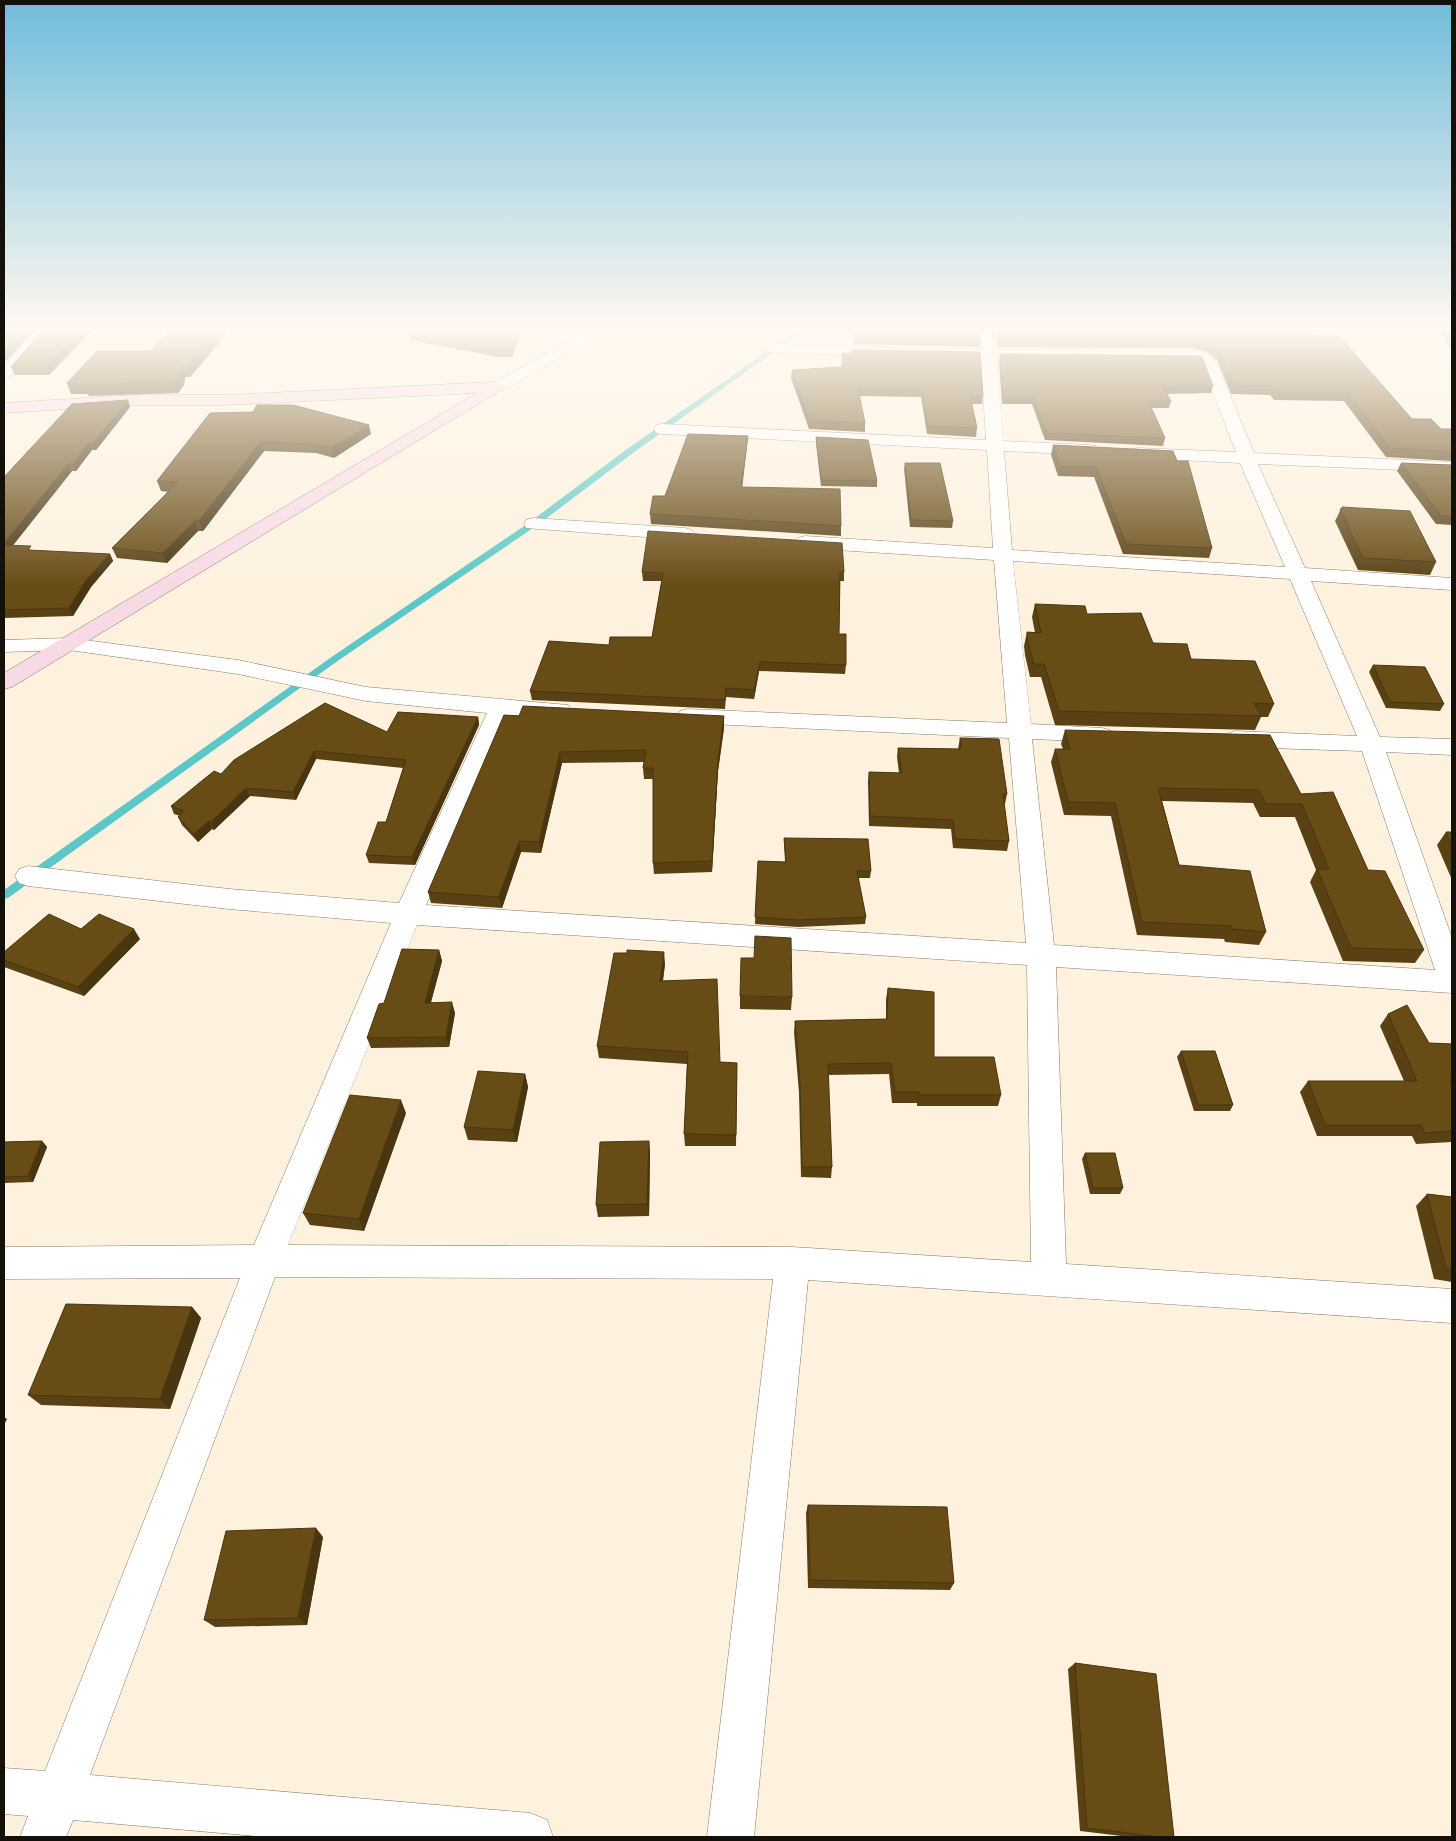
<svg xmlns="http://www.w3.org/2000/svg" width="1456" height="1841" viewBox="0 0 1456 1841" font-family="'Work Sans',sans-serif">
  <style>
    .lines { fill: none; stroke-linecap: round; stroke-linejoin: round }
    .stream { fill: #5cc7c6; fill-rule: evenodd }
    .street-casing { stroke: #867c6b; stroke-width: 1 }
    .secondary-casing { stroke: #867c6b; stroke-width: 1 }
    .street { fill: #fff; fill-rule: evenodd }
    .secondary { fill: #f8dae5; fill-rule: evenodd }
    .wall { fill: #594113 }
    .shaded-wall { fill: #49350f }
    .building { fill: #684c16; stroke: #49350f }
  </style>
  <rect width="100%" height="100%" fill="#fef2df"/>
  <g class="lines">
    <!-- stream -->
    <polygon class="stream" points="798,330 804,330 633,453 536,526 339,660 8,898 4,899 4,890 333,656 530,522 627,449"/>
    <defs>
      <g id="street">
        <polygon points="36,330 51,330 10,378 4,380 4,366"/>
        <polygon points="590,330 607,330 504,390 492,390 490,387 492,384"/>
        <path d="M 980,330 L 994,330 L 996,349 L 1191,350 L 1207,354 L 1216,361 L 1254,453 L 1452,462 L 1452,472 L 1258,464 L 1305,568 L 1452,578 L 1452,590 L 1311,581 L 1380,737 L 1452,739 L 1452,755 L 1386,752 L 1452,938 L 1452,993 L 1056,967 L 1066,1264 L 1452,1289 L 1452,1323 L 808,1280 L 754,1837 L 707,1837 L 773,1279 L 275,1277 L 90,1775 L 530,1813 L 547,1820 L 553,1837 L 266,1837 L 73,1820 L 66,1837 L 20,1837 L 28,1816 L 4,1814 L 4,1768 L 45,1771 L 240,1278 L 4,1279 L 4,1247 L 254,1245 L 391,923 L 229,909 L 28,886 L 19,883 L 15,876 L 19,869 L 28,866 L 229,889 L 399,903 L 487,713 L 366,701 L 238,674 L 69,650 L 4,652 L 4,640 L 69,638 L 238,660 L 366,687 L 568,705 L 571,710 L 568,715 L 560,717 L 509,715 L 426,905 L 1026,943 L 1009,738 L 688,723 L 680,721 L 676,716 L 680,711 L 688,709 L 1007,723 L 994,560 L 805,548 L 798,546 L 795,542 L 798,538 L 805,536 L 993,548 L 987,450 L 662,434 L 656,433 L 654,429 L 656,425 L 662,424 L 986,440 L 981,358 L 943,358 L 935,353 L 943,348 L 981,349 ZM 997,358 L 1191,360 L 1201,363 L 1236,452 L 1138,448 L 1132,449 L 1129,453 L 1132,457 L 1138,458 L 1240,463 L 1285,567 L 1012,550 L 1004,451 L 1090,455 L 1096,454 L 1099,450 L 1096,446 L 1090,445 L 1003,441 ZM 1013,561 L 1290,579 L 1357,736 L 1235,731 L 1227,734 L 1223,739 L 1227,744 L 1235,747 L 1362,751 L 1435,970 L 1054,945 L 1032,739 L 1102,742 L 1110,740 L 1114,735 L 1110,730 L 1102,728 L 1031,724 ZM 417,925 L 1027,965 L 1031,1262 L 792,1247 L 288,1245 Z"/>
        <polygon points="774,344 890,347 898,352 890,357 769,352 766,349 769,346"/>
        <polygon points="533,518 685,528 692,530 695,534 692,538 685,540 526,528 524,524 526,520"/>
      </g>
      <polygon id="secondary" points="494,382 504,384 506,387 12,687 4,689 4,673 477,393 227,405 133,405 4,413 4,403 133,395 227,395"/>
    </defs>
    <!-- street casing -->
    <use href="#street" class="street-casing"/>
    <!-- secondary casing -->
    <use href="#secondary" class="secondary-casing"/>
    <!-- street -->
    <use href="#street" class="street"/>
    <!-- secondary -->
    <use href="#secondary" class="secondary"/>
  </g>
  <!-- wall -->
  <g class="wall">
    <polygon points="43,330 49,375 15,375 11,367"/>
    <polygon points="170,330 229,330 203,362 190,377 185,377 184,385 178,393 89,396 88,394 71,394 67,383 151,351"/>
    <polygon points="522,330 512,357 498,357 411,340 410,334"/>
    <polygon points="853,330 980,341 979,347 853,344"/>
    <polygon points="998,330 1209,330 1259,333 1259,330 1303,330 1303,335 1412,419 1441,429 1452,429 1452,461 1386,457 1344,401 1274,400 1270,395 1231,394 1217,360 1207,352 1191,348 998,347 997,338"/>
    <polygon points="1439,330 1452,330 1452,350"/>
    <polygon points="1000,354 1213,386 1211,393 1167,394 1171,401 1169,408 1152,408 1165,438 1163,446 1045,440 1032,404 1002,404 999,361"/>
    <polygon points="792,370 983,396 982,404 972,404 977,428 976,437 927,434 921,397 859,396 865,423 865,432 809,429 791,378"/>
    <polygon points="130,407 96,450 92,450 76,471 72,471 12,546 32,550 110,554 113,561 91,587 73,616 4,618 4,477"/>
    <polygon points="253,412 371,434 334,458 316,453 264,451 203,531 198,531 167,563 117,558 112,548 169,492 161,491 157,481"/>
    <polygon points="816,437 877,481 877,487 821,486 816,443"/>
    <polygon points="1053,445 1173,451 1212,548 1209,558 1123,554 1094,477 1058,476 1051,455"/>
    <polygon points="747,446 742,487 841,526 841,536 651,524 650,514 665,496"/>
    <polygon points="905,463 953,521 952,528 910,527 904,469"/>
    <polygon points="1401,463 1452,465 1452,525 1436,524 1397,471"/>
    <polygon points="1342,507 1436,562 1430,575 1358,570 1335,521"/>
    <polygon points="642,572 844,572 844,581 840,581 839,634 846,665 845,674 759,671 754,699 726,697 725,709 532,700 530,691 609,645 652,637 662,581 643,581"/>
    <polygon points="1035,604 1087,614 1191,659 1274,704 1268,717 1261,717 1255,730 1055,725 1041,677 1030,677 1025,655 1024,646 1027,632 1035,633 1032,617"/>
    <polygon points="1373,665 1444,704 1440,711 1386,708 1369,672"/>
    <polygon points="519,716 724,716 724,728 718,771 712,872 654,874 653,863 653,779 644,779 643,768 644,762 562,763 541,853 521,852 502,908 431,903 428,892"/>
    <polygon points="478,717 479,725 415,865 369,863 366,855 386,822 403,768 316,759 296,800 250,796 214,830 212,829 198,842 182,825 178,817 180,816 174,814 171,806 221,774 387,732"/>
    <polygon points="1065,730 1301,794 1368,870 1424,950 1415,963 1343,961 1310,882 1316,870 1295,817 1260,817 1253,803 1162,801 1179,865 1266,932 1259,945 1225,942 1224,939 1137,935 1111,816 1064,815 1051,762 1055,749 1063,749 1061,744"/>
    <polygon points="960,738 1007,794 1005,804 1004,803 1009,841 1007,851 953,848 951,829 869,826 868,781 869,772 899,773 897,757 898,748 958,749"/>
    <polygon points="1446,832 1452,832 1452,880 1437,845"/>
    <polygon points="784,838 871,871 870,878 858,878 866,917 865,924 798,927 755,924 758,861 785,862"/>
    <polygon points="81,929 140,939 84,996 4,967 4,952"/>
    <polygon points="439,950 442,961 431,1002 455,1013 449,1047 371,1048 367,1038 384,1003"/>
    <polygon points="665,964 663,981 720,1062 737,1063 736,1146 685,1146 684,1134 687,1064 599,1058 597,1046"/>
    <polygon points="888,988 934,1057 1001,1095 998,1106 917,1106 917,1103 892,1103 889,1074 828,1075 832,1167 831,1178 801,1177 799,1093 794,1032 795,1021 886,1019 886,999"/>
    <polygon points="740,996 792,997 791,1010 740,1009"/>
    <polygon points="1388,1014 1429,1043 1452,1044 1452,1142 1416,1144 1412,1136 1317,1136 1300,1092 1308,1081 1404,1081 1380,1026"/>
    <polygon points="1181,1051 1233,1105 1230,1111 1194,1111 1177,1057"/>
    <polygon points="525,1074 528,1087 517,1142 468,1140 464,1127"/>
    <polygon points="406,1113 364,1231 310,1225 303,1213"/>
    <polygon points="42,1141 47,1147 33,1182 4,1183 4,1142"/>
    <polygon points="649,1141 650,1153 649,1216 598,1217 596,1205"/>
    <polygon points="1085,1153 1123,1188 1120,1194 1090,1194 1082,1159"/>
    <polygon points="1427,1194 1452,1197 1452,1282 1434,1279 1416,1206"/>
    <polygon points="192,1307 201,1318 170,1409 41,1405 28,1395"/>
    <polygon points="808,1505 954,1583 950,1590 808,1588 806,1513"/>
    <polygon points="323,1537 307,1625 215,1627 204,1620"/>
    <polygon points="1075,1663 1174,1837 1130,1837 1080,1831 1068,1669"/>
  </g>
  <!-- shaded-wall -->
  <g class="shaded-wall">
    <polygon points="24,330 35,330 4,363 4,351"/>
    <polygon points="82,330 93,330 49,375 45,367"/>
    <polygon points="217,330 229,330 203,362 190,377 186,367"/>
    <polygon points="519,330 522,330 512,357 511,351"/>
    <polygon points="181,367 185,377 184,385 178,393 174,382"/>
    <polygon points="128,400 130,407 96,450 93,443"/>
    <polygon points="369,425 371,434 334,458 331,448"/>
    <polygon points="748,436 747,446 741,497 741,487"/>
    <polygon points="261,442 264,451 203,531 199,521"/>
    <polygon points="89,443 92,450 76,471 73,464"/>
    <polygon points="68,464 72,471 7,553 4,547 4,544"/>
    <polygon points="195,521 198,531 167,563 163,553"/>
    <polygon points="110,554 113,561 91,587 73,616 69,608 87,579"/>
    <polygon points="760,662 759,671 754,699 754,690"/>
    <polygon points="724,716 724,728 718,771 712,872 712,861 718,760"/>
    <polygon points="478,717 479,725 415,865 412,857"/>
    <polygon points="314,751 316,759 296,800 293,792"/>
    <polygon points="560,752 562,763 541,853 539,842"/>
    <polygon points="246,788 250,796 214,830 211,822"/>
    <polygon points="209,821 212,829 198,842 194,834"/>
    <polygon points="519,841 521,852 502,908 499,897"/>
    <polygon points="134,929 140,939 84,996 78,987"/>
    <polygon points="439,950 442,961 428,1013 425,1003"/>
    <polygon points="664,952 665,964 661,994 660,981"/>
    <polygon points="452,1002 455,1013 449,1047 446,1037"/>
    <polygon points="525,1074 528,1087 517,1142 513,1130"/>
    <polygon points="401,1100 406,1113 364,1231 359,1219"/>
    <polygon points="42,1141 47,1147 33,1182 28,1176"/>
    <polygon points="649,1141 650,1153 649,1216 647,1204"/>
    <polygon points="192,1307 201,1318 170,1409 160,1399"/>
    <polygon points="4,1417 7,1419 4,1425"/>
    <polygon points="316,1528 323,1537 307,1625 298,1618"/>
  </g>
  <!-- building -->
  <g class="building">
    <polygon points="4,330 24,330 4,351"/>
    <polygon points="43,330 82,330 45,367 11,367"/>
    <polygon points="170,330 217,330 200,352 186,367 181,367 180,374 174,382 85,385 86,384 67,383 97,351 151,351"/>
    <polygon points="412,330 519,330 511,351 497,351 410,334"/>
    <polygon points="853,330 916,330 979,332 980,341 853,338"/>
    <polygon points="998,330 1209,330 1262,334 1262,330 1303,330 1303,335 1339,336 1412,419 1431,419 1441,429 1452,429 1452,452 1390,448 1347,392 1277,392 1273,386 1234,385 1220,352 1210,344 1194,340 999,339"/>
    <polygon points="1445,330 1452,330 1452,340"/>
    <polygon points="853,350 980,352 983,396 970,396 977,428 928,426 922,389 858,388 865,423 810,421 792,370 842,367 842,353 852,353"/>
    <polygon points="1000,354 1199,356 1202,357 1213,386 1163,387 1171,401 1148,401 1165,438 1047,433 1033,397 1003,397"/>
    <polygon points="128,400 93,443 89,443 73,464 68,464 4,544 4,477 72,404"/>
    <polygon points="257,405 293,405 369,425 331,448 314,444 261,442 199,521 195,521 163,553 112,548 178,482 157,481 210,413 253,412"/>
    <polygon points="688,434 748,436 741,487 840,489 841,526 650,514 653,496 665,496"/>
    <polygon points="816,437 868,440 877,481 821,480"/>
    <polygon points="1053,445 1173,451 1177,461 1188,461 1212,548 1126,544 1096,467 1060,466"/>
    <polygon points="905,463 940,463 953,521 911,520"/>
    <polygon points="1401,463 1452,465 1452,516 1441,516"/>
    <polygon points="1342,507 1410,511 1436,562 1363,558 1340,509 1343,509"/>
    <polygon points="648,531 842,543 844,572 840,572 839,634 846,634 846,665 760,662 754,690 726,688 725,700 530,691 549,641 609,645 610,637 652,637 663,573 642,572"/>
    <polygon points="4,545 31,546 28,550 110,554 87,579 69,608 4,610"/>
    <polygon points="1035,604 1085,606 1087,614 1141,613 1153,643 1187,644 1191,659 1255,661 1274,704 1254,703 1261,716 1059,711 1044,664 1034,664 1028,642 1027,632 1041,633"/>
    <polygon points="1373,665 1425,667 1444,704 1390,702"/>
    <polygon points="325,703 387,732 398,712 478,717 412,857 366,855 378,822 386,822 406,760 314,751 293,792 246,788 211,822 209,821 194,834 178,817 184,811 171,806 214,771 221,774 234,760"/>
    <polygon points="523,706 724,716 718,760 712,861 653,863 653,768 643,768 646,750 560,752 539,842 519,841 499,897 428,892 504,715 519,716"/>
    <polygon points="1065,730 1270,735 1301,794 1333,792 1368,870 1385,871 1424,950 1351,948 1317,869 1329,869 1302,804 1266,804 1259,790 1158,788 1179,865 1250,871 1266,932 1232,929 1231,926 1142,922 1115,803 1068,802 1055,749 1070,749"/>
    <polygon points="960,738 999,739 1007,794 1003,794 1009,841 955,839 953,820 870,816 869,772 902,773 898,748 961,749"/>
    <polygon points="1446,832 1452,832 1452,848"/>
    <polygon points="784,838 868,839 871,871 857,871 866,917 799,920 755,917 758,861 786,862"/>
    <polygon points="49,914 81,929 99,914 134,929 78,987 4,960 4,952"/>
    <polygon points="755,936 791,938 792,997 740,996 741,958 754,958"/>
    <polygon points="402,949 439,950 425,1003 452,1002 446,1037 367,1038 379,1004 384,1003"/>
    <polygon points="627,950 664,952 660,981 717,979 720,1062 737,1063 736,1135 684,1134 688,1052 597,1046 614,953 627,953"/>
    <polygon points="888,988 934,992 934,1057 994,1057 1001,1095 920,1095 919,1092 895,1092 891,1063 828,1064 832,1167 802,1167 800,1083 795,1021 887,1019"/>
    <polygon points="1407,1005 1429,1043 1452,1044 1452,1080 1450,1079 1452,1084 1452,1131 1425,1133 1421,1125 1325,1125 1308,1081 1417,1081 1388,1014"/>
    <polygon points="1181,1051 1215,1051 1233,1105 1198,1105"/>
    <polygon points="478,1071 525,1074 513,1130 464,1127"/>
    <polygon points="350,1095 401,1100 359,1219 303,1213"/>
    <polygon points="42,1141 28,1176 4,1177 4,1142"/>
    <polygon points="649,1141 647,1204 596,1205 600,1142"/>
    <polygon points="1085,1153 1115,1153 1123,1188 1093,1188"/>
    <polygon points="1427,1194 1452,1197 1452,1269 1446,1268"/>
    <polygon points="66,1304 192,1307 160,1399 28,1395"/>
    <polygon points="808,1505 947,1507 954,1583 810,1580"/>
    <polygon points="316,1528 298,1618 204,1620 226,1531"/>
    <polygon points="1075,1663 1156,1674 1174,1837 1160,1837 1087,1828"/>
  </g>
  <!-- sky -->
  <linearGradient id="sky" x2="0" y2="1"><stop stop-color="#70bcda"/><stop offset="0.56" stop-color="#fff9f1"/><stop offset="1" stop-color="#fff9f1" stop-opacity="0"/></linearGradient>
  <rect width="1456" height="587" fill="url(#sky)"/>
  <!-- border -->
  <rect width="1456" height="1841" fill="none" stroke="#14110a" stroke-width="10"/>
</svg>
